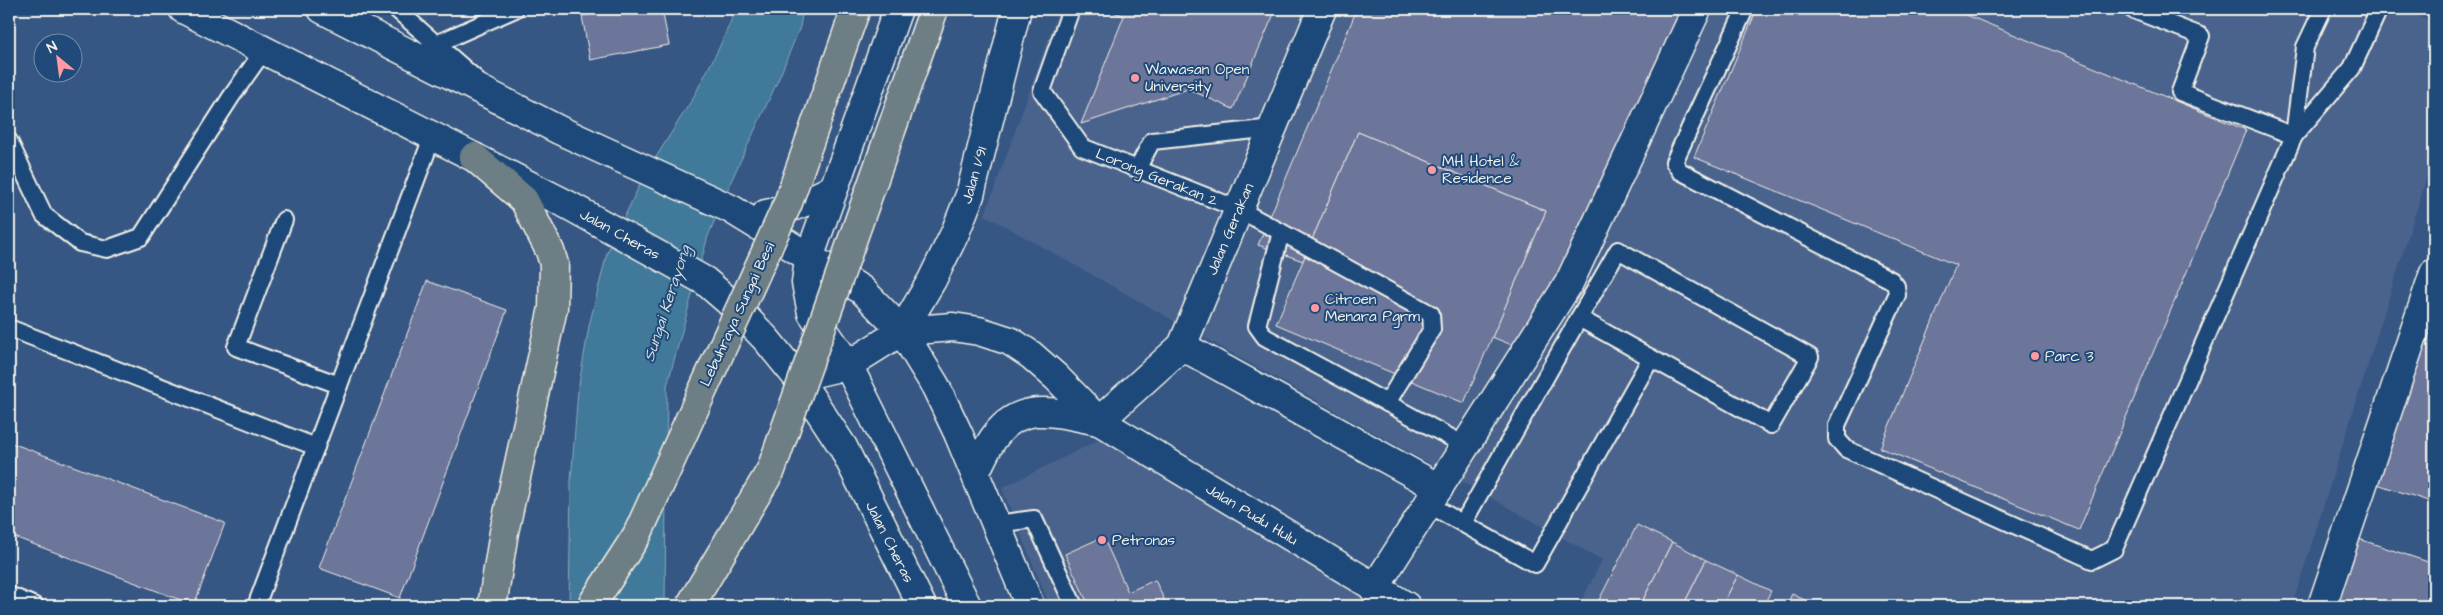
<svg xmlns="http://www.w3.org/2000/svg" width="2443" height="615" viewBox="0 0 2443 615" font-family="'Architects Daughter',sans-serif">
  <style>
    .built { fill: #49638d }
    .water { fill: #40799a; stroke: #88a9b9 }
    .building { fill: #6c749a; stroke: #f4f1e8 }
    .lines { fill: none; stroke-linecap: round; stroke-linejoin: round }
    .lane-casing { stroke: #f4f1e8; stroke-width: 20 }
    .street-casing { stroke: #f4f1e8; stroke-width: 31 }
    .secondary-casing { stroke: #f4f1e8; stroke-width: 31 }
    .highway-casing { stroke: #f4f1e8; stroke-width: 31 }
    .lane { stroke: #1f4a7a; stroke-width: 16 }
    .street { stroke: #1f4a7a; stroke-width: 28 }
    .secondary { stroke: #1f4a7a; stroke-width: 28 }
    .highway { stroke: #6d7e84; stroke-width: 28 }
    .highway-bridge-casing { stroke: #f4f1e8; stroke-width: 31; stroke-linecap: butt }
    .highway-bridge { stroke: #6d7e84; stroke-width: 28 }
    .poi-dot { fill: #ff9aa2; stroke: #1f4a7a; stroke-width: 2 }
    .labels { text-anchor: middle; stroke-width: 4; stroke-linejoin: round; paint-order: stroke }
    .poi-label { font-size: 15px; fill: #f4f1e8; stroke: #1f4a7a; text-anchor: start }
    .street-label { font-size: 15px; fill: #f4f1e8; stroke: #1f4a7a }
    .water-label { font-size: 16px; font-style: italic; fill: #d9dfdc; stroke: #1f4a7a }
  </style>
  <rect width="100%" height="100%" fill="#365784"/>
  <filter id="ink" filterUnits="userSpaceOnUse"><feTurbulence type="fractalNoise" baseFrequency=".02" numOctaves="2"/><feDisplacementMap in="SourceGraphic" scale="10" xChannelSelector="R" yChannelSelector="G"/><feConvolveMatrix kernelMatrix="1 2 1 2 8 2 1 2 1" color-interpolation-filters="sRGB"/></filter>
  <g filter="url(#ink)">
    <!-- built -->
    <g class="built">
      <polygon points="1059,9 2402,9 2434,23 2434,154 2292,606 1579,606 1602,560 985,215"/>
      <polygon points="1101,439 1387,606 1050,606 1002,488"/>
    </g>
    <!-- water -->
    <polygon class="water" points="736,9 803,9 800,27 779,78 732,179 708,236 667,386 665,606 569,606 571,481 578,390 589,326 607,253 643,178 693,98 719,48"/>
    <!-- building -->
    <g class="building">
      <polygon points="618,9 662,9 669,45 590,60 582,16"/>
      <polygon points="1114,9 1276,9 1233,109 1188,89 1081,124 1124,16 1114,12"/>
      <polygon points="1357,9 1687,9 1597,215 1517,347 1492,337 1546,211 1358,132 1303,261 1258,245"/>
      <polygon points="1757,9 1952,9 2246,130 2079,530 1880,448 1956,265 1694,157"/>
      <polygon points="1358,132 1546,211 1464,403 1276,324"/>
      <polygon points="427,281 507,310 400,598 319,568"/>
      <polygon points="2434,314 2434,503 2377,484"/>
      <polygon points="9,442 225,523 194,605 9,535"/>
      <polygon points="1637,525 1672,542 1640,606 1596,606"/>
      <polygon points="1103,537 1128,592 1155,580 1167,606 1089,606 1065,554"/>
      <polygon points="2359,539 2434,564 2434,606 2337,606"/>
      <polygon points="1672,542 1706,560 1683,606 1640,606"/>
      <polygon points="1706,560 1738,575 1722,606 1683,606"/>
      <polygon points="1738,575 1771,591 1763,606 1722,606"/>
      <polygon points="1792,594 1817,606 1786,606"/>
    </g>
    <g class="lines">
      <defs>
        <g id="lane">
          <polyline points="396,9 475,78"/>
          <polyline points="1071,9 1042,91 1082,147 1238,209 1281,232"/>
          <polyline points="1745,9 1674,162 1680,171 1891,280 1896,286 1897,295 1837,425 1837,439 1846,449 2092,560 2114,549 2294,136 2305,47 2323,9"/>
          <polyline points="2131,9 2201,36 2180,92 2294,136"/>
          <polyline points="429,49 436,44 515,9"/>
          <polyline points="2294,136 2352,68 2379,9"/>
          <polyline points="9,141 44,215 80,243 107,249 141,237 231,97 264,50"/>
          <polyline points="1137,169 1152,141 1273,128"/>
          <polyline points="284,220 236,347 339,385"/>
          <polygon points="1281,232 1431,314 1432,329 1387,403 1265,337 1257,326"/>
          <polyline points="9,328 316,447"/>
          <polyline points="1387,403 1466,446"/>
          <polyline points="1428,504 1535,564 1651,358 1771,425 1810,357 1618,250 1579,318"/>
          <polyline points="1463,523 1579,318 1651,358"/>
          <polyline points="996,524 1034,519 1074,606"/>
          <polyline points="9,595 35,606"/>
          <polyline points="256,606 433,135"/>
        </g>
        <g id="street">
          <polyline points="902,331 953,327 979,331 1010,341 1031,355 1056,377 1099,421 1406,606"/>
          <polyline points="1182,346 1439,488"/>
          <polyline points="1099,421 1182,346 1322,9"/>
          <path d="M 975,473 C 981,461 987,446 996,435 C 1023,399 1061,414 1099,421"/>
          <polyline points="1374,589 1569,283 1697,9"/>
          <polyline points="2322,606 2434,273"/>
        </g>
        <g id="secondary">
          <polyline points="183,9 568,205 705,281 735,307 766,339 797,377 824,418 843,447 922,606"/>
          <polyline points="322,9 559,130 731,209 862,290 902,331 935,385 958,433 1030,606"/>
          <polyline points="898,9 809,258 806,283 812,313 848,365 967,606"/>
          <path d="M 766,214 C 792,209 812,200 834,188"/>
          <polyline points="797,377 848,365 902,331 932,280 955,233 970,195 1017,9"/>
        </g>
        <g id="highway">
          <polyline points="849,28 856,9"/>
          <polyline points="474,157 524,200 550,251 554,264 553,308 504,532 492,606"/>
        </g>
      </defs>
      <!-- lane casing -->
      <use href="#lane" class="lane-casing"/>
      <!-- street casing -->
      <use href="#street" class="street-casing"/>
      <!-- secondary casing -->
      <use href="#secondary" class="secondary-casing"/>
      <!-- highway casing -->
      <use href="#highway" class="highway-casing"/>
      <!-- lane -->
      <use href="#lane" class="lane"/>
      <!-- street -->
      <use href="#street" class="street"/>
      <!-- secondary -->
      <use href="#secondary" class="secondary"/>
      <!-- highway -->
      <use href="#highway" class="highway"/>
      <defs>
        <g id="highway-bridge">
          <polyline points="591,606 637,535 788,203 849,28"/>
          <polyline points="690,606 771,470 934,9"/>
        </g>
      </defs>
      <!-- highway-bridge casing -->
      <use href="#highway-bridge" class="highway-bridge-casing"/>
      <!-- highway-bridge -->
      <use href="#highway-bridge" class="highway-bridge"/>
    </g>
  </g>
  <!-- markers -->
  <g class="poi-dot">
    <circle cx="1135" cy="78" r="5"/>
    <circle cx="1432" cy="170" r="5"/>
    <circle cx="1315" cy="308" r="5"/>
    <circle cx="2035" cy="356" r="5"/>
    <circle cx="1102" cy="540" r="5"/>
  </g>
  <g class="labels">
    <!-- poi labels -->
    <g class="poi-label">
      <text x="1145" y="74">Wawasan Open<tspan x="1145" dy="17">University</tspan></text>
      <text x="1442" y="166">MH Hotel &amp;<tspan x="1442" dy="17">Residence</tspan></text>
      <text x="1325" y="304">Citroen<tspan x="1325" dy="17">Menara Pgrm</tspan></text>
      <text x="2045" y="361">Parc 3</text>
      <text x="1112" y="545">Petronas</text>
    </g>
    <!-- street labels -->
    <g class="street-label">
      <text transform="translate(974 175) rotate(-74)" y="5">Jalan 1/91</text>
      <text transform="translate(1157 177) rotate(22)" y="5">Lorong Gerakan 2</text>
      <text transform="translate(1230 229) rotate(-67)" y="5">Jalan Gerakan</text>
      <text transform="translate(620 234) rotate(29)" y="5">Jalan Cheras</text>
      <text transform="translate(737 314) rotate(-65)" y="5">Lebuhraya Sungai Besi</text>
      <text transform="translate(1252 514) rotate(31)" y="5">Jalan Pudu Hulu</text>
      <text transform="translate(890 542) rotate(63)" y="5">Jalan Cheras</text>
    </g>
    <!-- water labels -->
    <g class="water-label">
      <text transform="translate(666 303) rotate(-72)" y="6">Sungai Kerayong</text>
    </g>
  </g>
  <!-- margin -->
  <rect width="2443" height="615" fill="none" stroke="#1f4a7a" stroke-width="30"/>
  <rect x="15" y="15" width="2413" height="585" fill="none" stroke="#f4f1e8" stroke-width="2" filter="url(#ink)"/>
  <!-- north arrow -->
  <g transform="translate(58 58) rotate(331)"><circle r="24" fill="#1f4a7a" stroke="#748da6"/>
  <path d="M0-4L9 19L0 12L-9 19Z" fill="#ff9aa2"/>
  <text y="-8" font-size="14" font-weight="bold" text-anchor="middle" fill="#f4f1e8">N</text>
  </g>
</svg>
